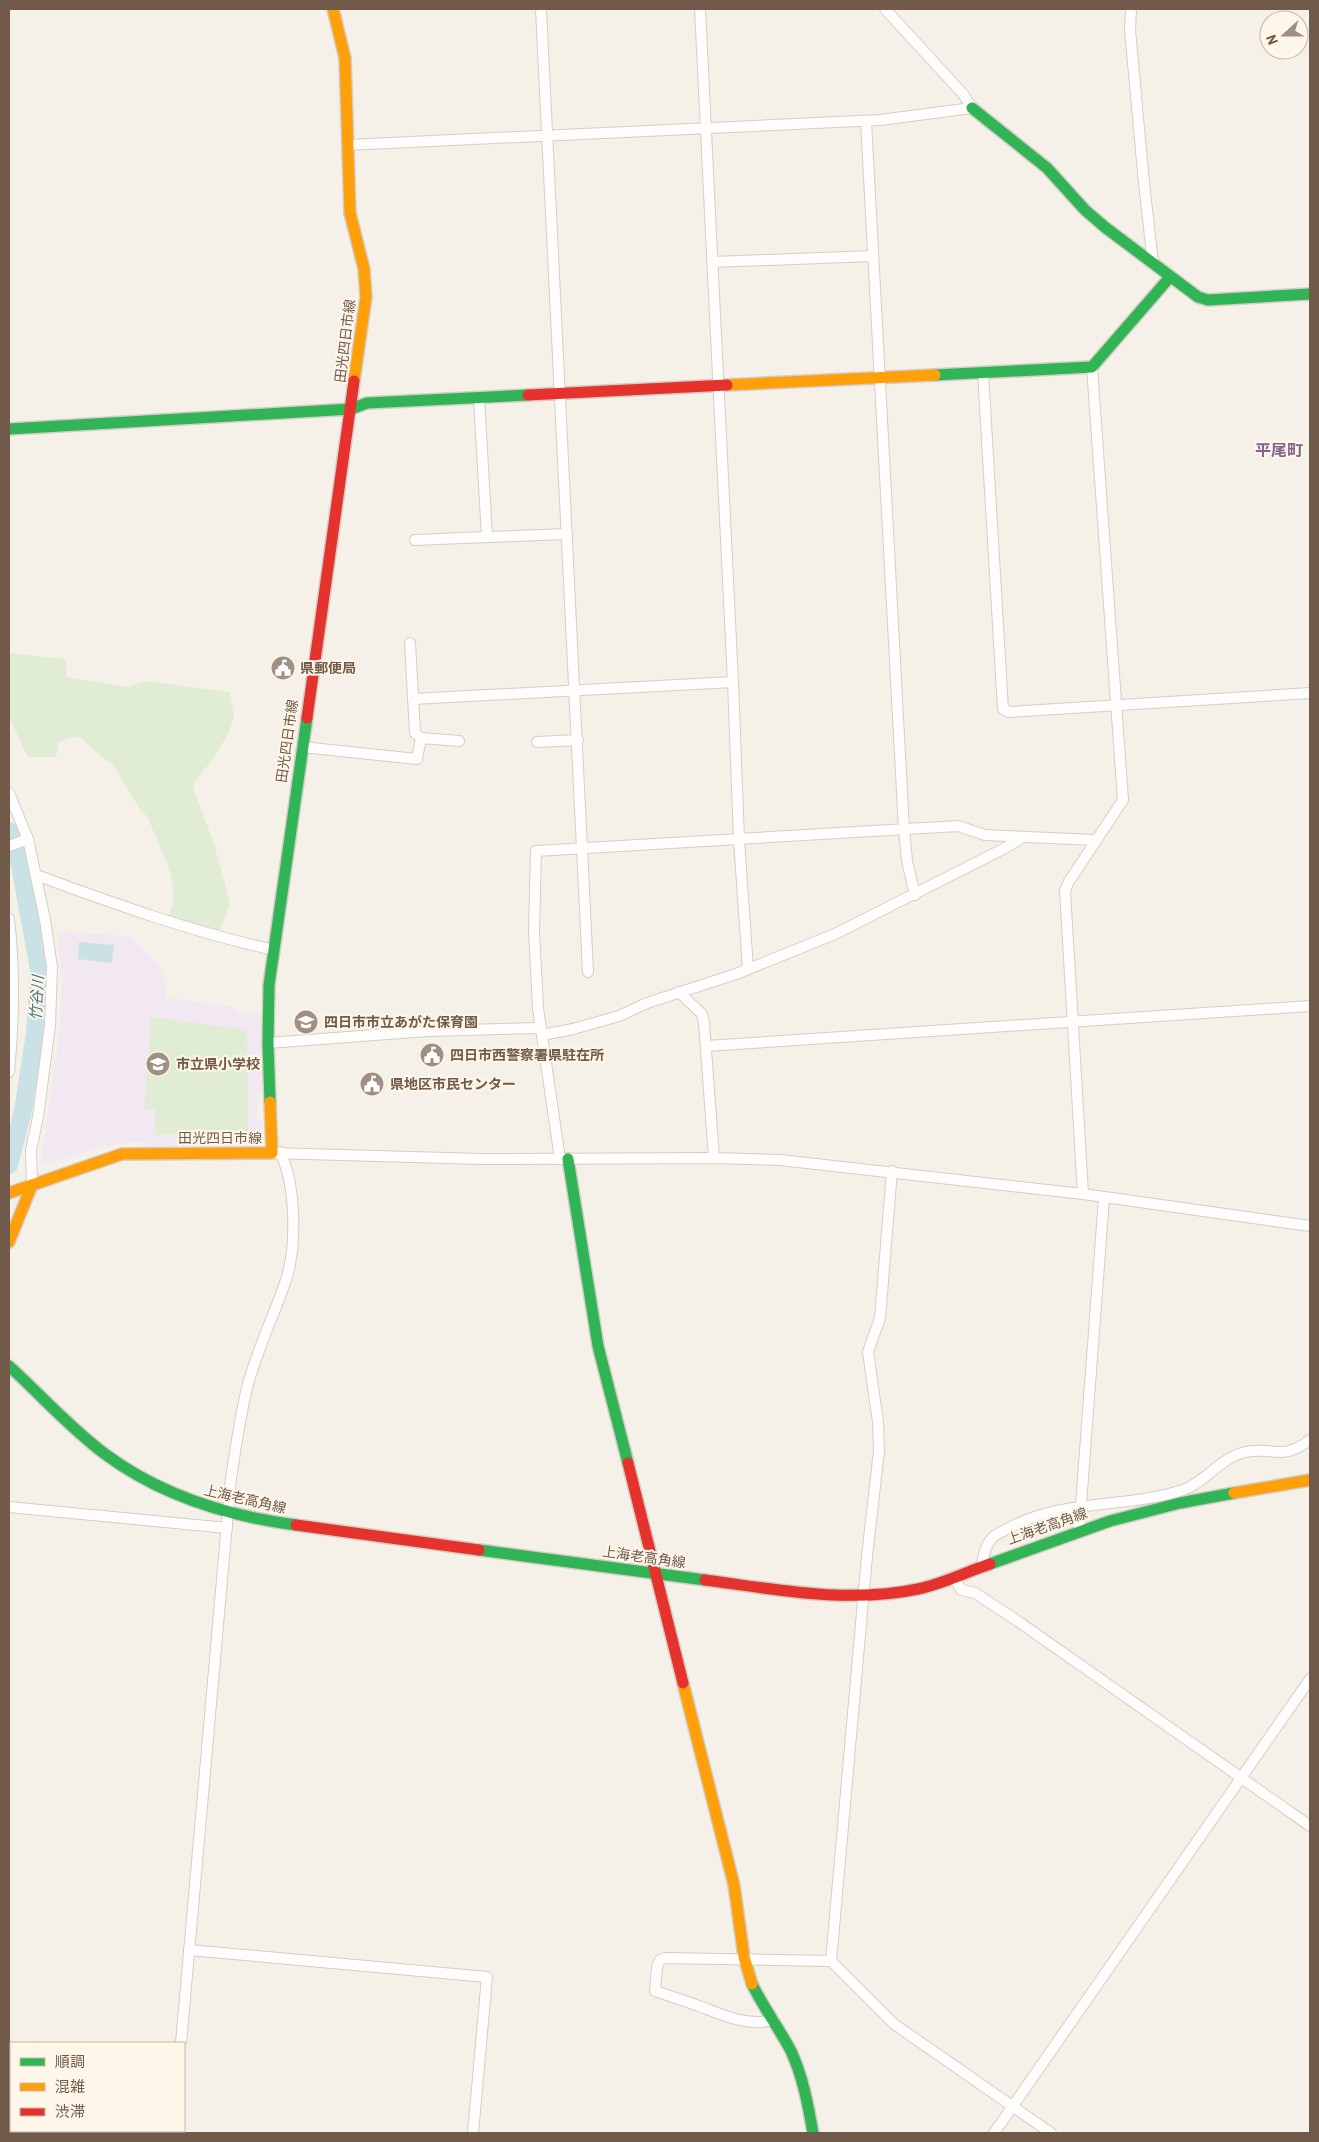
<svg xmlns="http://www.w3.org/2000/svg" width="1319" height="2142" viewBox="0 0 1319 2142" font-family="Barlow,'Noto Sans JP',sans-serif">
  <style>
    .education { fill: #f2e8f1 }
    .green { fill: #e1ecd4 }
    .water { fill: #cae2e6 }
    .lines { fill: none; stroke-linecap: round; stroke-linejoin: round }
    .river { stroke: #cae2e6; stroke-width: 18 }
    .street-casing { stroke: #d4cec7; stroke-width: 12 }
    .fast-casing { stroke: #d4cdc6; stroke-width: 14 }
    .slow-casing { stroke: #d4cdc6; stroke-width: 14 }
    .jam-casing { stroke: #d4cdc6; stroke-width: 14 }
    .street { stroke: #fefdfc; stroke-width: 10 }
    .fast { stroke: #30b455; stroke-width: 11 }
    .slow { stroke: #ff9f0a; stroke-width: 11 }
    .jam { stroke: #e5322d; stroke-width: 11 }
    .labels { text-anchor: middle; stroke-width: 4; stroke-linejoin: round; paint-order: stroke }
    .street-label { font-size: 14px; fill: #725a4a; stroke: #fef7e9 }
    .poi-label { font-size: 14px; font-weight: bold; fill: #725a4a; stroke: #fef7e9; text-anchor: start }
    .water-label { font-size: 15px; font-style: italic; fill: #457785; stroke: #fef7e9 }
    .quarter-label { font-size: 16px; font-weight: bold; fill: #82628f; stroke: #fef7e9 }
  </style>
  <rect width="100%" height="100%" fill="#f5f1e9"/>
  <!-- education -->
  <polygon class="education" points="57,931 130,936 164,971 166,997 232,1007 236,1012 260,1013 262,1090 257,1094 257,1118 263,1124 262,1144 146,1147 145,1141 115,1144 40,1165 59,1037 62,983"/>
  <!-- green -->
  <g class="green">
    <path d="M 9,653 L 66,659 L 66,677 L 129,687 L 145,681 L 230,692 L 234,717 L 229,732 L 213,759 L 194,782 L 194,790 L 215,847 L 230,904 L 218,935 L 168,916 C 170,911 173,906 173,901 C 177,876 156,839 147,816 L 141,811 L 114,766 L 91,748 L 81,738 L 74,737 L 59,742 L 56,757 L 28,757 L 9,717 Z"/>
    <polygon points="151,1017 247,1030 248,1132 155,1135 155,1109 144,1111"/>
  </g>
  <!-- water -->
  <polygon class="water" points="79,942 114,945 112,963 78,959"/>
  <g class="lines">
    <!-- river -->
    <polyline class="river" points="9,831 20,866 39,970 35,1033 23,1111 9,1165"/>
    <defs>
      <g id="street">
        <polyline points="541,9 588,972"/>
        <polyline points="700,9 733,682 739,840 748,969"/>
        <polyline points="885,9 963,94 972,108"/>
        <polyline points="1131,9 1130,30 1144,183 1153,263"/>
        <polyline points="866,121 904,829 907,861 915,895"/>
        <polyline points="347,145 880,120 972,108"/>
        <polyline points="712,262 873,256"/>
        <polyline points="983,373 1003,709 1009,712 1310,693"/>
        <polyline points="479,398 487,537 567,534"/>
        <polyline points="415,540 487,537"/>
        <polyline points="410,643 415,733 421,738"/>
        <polyline points="413,699 733,682"/>
        <polyline points="537,742 578,740"/>
        <polyline points="302,747 417,759 421,738 459,741"/>
        <polyline points="9,793 28,839 45,920 52,967 50,1025 38,1117 31,1150 32,1185"/>
        <polyline points="9,846 28,839"/>
        <path d="M 36,875 C 115,904 192,932 274,950"/>
        <path d="M 9,919 C 15,970 14,1020 9,1072"/>
        <polyline points="679,992 702,1014 704,1023 714,1158"/>
        <polyline points="542,1035 573,1029 619,1016 647,1003 736,974 835,934 1005,848 1023,837"/>
        <polyline points="268,1043 428,1031 540,1028"/>
        <polyline points="706,1046 1310,1006"/>
        <polyline points="272,1153 481,1159 714,1158 780,1160 1083,1194 1310,1226"/>
        <polyline points="560,1159 538,1008 534,932 536,851 958,826 985,835 1095,840"/>
        <polyline points="1083,1194 1065,891 1068,883 1123,800 1092,367"/>
        <polyline points="9,1507 227,1528"/>
        <polyline points="1079,1531 1104,1198"/>
        <path d="M 982,1566 C 983,1556 985,1546 992,1538 C 996,1534 1004,1531 1009,1528 C 1062,1499 1127,1508 1183,1490 C 1206,1482 1220,1458 1245,1452 C 1274,1446 1280,1462 1310,1440"/>
        <polyline points="954,1577 961,1590 975,1593 1019,1622 1310,1826"/>
        <polyline points="189,1950 487,1977 473,2133"/>
        <polyline points="831,1961 867,1556 879,1451 878,1422 868,1352 880,1318 892,1171"/>
        <polyline points="831,1961 894,2024 1051,2133"/>
        <path d="M 774,2020 C 747,2027 723,2015 699,2006 C 685,2001 670,1996 655,1991 L 657,1967 L 660,1960 L 665,1958 L 831,1961"/>
        <path d="M 181,2043 L 231,1478 C 236,1447 240,1415 248,1384 C 258,1348 274,1315 286,1280 C 297,1246 296,1184 280,1152"/>
        <polyline points="173,2133 174,2131"/>
        <polyline points="994,2133 1310,1679"/>
      </g>
      <g id="fast">
        <polyline points="972,108 1047,168 1085,210 1106,228 1198,297 1208,300 1310,294"/>
        <polyline points="935,375 1092,367 1170,277"/>
        <polyline points="9,429 351,409 367,403 528,395"/>
        <polyline points="270,1102 268,1043 269,985 307,718"/>
        <polyline points="568,1159 598,1346 628,1463"/>
        <path d="M 9,1366 C 41,1395 70,1428 105,1454 C 160,1495 228,1516 296,1525"/>
        <polyline points="479,1550 705,1580"/>
        <polyline points="990,1564 1110,1521 1180,1503 1234,1493"/>
        <path d="M 752,1984 C 763,2007 779,2028 791,2051 C 803,2077 808,2105 813,2133"/>
      </g>
      <g id="slow">
        <polyline points="333,9 345,58 350,213 364,269 366,297 354,381"/>
        <polyline points="727,385 935,375"/>
        <polyline points="9,1193 122,1154 272,1153 270,1102"/>
        <polyline points="9,1242 32,1185"/>
        <polyline points="1234,1493 1310,1480"/>
        <polyline points="683,1683 734,1885 744,1957 752,1984"/>
      </g>
      <g id="jam">
        <polyline points="528,395 727,385"/>
        <polyline points="307,718 354,381"/>
        <polyline points="628,1463 683,1683"/>
        <polyline points="296,1525 479,1550"/>
        <path d="M 705,1580 C 774,1589 848,1604 918,1589 C 942,1584 966,1572 990,1564"/>
      </g>
    </defs>
    <!-- street casing -->
    <use href="#street" class="street-casing"/>
    <!-- fast casing -->
    <use href="#fast" class="fast-casing"/>
    <!-- slow casing -->
    <use href="#slow" class="slow-casing"/>
    <!-- jam casing -->
    <use href="#jam" class="jam-casing"/>
    <!-- street -->
    <use href="#street" class="street"/>
    <!-- fast -->
    <use href="#fast" class="fast"/>
    <!-- slow -->
    <use href="#slow" class="slow"/>
    <!-- jam -->
    <use href="#jam" class="jam"/>
  </g>
  <!-- icons -->
  <defs>
    <symbol id="civic-disc" viewBox="-11 -11 22 22"><circle r="9.5" fill="#a08f82" stroke="#fef7e9"/><path d="M-.6-6.5H3V-4.5H.6V-3L4-1V1h2V6H-6V1h2V-1L-.6-3ZM-1.2 2.5V6h2.4V2.5Z" fill="#fff"/></symbol>
    <symbol id="school-disc" viewBox="-11 -11 22 22"><circle r="9.5" fill="#a08f82" stroke="#fef7e9"/><path d="M0-5L7-2L0 1L-7-2ZM-4 1L0 2.5L4 1V4Q0 6-4 4Z" fill="#fff"/></symbol>
  </defs>
  <g fill-rule="evenodd">
    <use href="#civic-disc" x="269" y="654" width="28" height="28"/>
    <use href="#school-disc" x="292" y="1008" width="28" height="28"/>
    <use href="#civic-disc" x="418" y="1041" width="28" height="28"/>
    <use href="#school-disc" x="144" y="1050" width="28" height="28"/>
    <use href="#civic-disc" x="358" y="1070" width="28" height="28"/>
  </g>
  <g class="labels">
    <!-- street labels -->
    <g class="street-label">
      <text transform="translate(345 341) rotate(-83)" y="5">田光四日市線</text>
      <text transform="translate(287 741) rotate(-82)" y="5">田光四日市線</text>
      <text x="220" y="1143">田光四日市線</text>
      <text transform="translate(245 1499) rotate(13)" y="5">上海老高角線</text>
      <text transform="translate(1047 1526) rotate(-19)" y="5">上海老高角線</text>
      <text transform="translate(644 1557) rotate(8)" y="5">上海老高角線</text>
    </g>
    <!-- poi labels -->
    <g class="poi-label">
      <text x="300" y="673">県郵便局</text>
      <text x="324" y="1027">四日市市立あがた保育園</text>
      <text x="450" y="1060">四日市西警察署県駐在所</text>
      <text x="176" y="1069">市立県小学校</text>
      <text x="390" y="1089">県地区市民センター</text>
    </g>
    <!-- water labels -->
    <g class="water-label">
      <text transform="translate(37 998) rotate(-87)" y="5">竹谷川</text>
    </g>
    <!-- quarter labels -->
    <g class="quarter-label">
      <text x="1279" y="456">平尾町</text>
    </g>
  </g>
  <!-- border -->
  <rect width="1319" height="2142" fill="none" stroke="#725a4a" stroke-width="20"/>
  <!-- legend -->
  <rect x="10" y="2042" width="175" height="90" fill="#fef7e9" stroke="#c6b8a9"/>
  <rect x="20" y="2058" width="25" height="8" fill="#30b455" stroke="#c6b8a9"/>
  <text x="55" y="2067" font-size="15" fill="#725a4a">順調</text>
  <rect x="20" y="2083" width="25" height="8" fill="#ff9f0a" stroke="#c6b8a9"/>
  <text x="55" y="2092" font-size="15" fill="#725a4a">混雑</text>
  <rect x="20" y="2108" width="25" height="8" fill="#e5322d" stroke="#c6b8a9"/>
  <text x="55" y="2117" font-size="15" fill="#725a4a">渋滞</text>
  <!-- north arrow -->
  <g transform="translate(1284 35) rotate(249)"><circle r="24" fill="#fef7e9" stroke="#c6b8a9"/>
  <path d="M0-4L9 19L0 12L-9 19Z" fill="#a08f82"/>
  <text y="-8" font-size="14" font-weight="bold" text-anchor="middle" fill="#725a4a">N</text>
  </g>
</svg>
